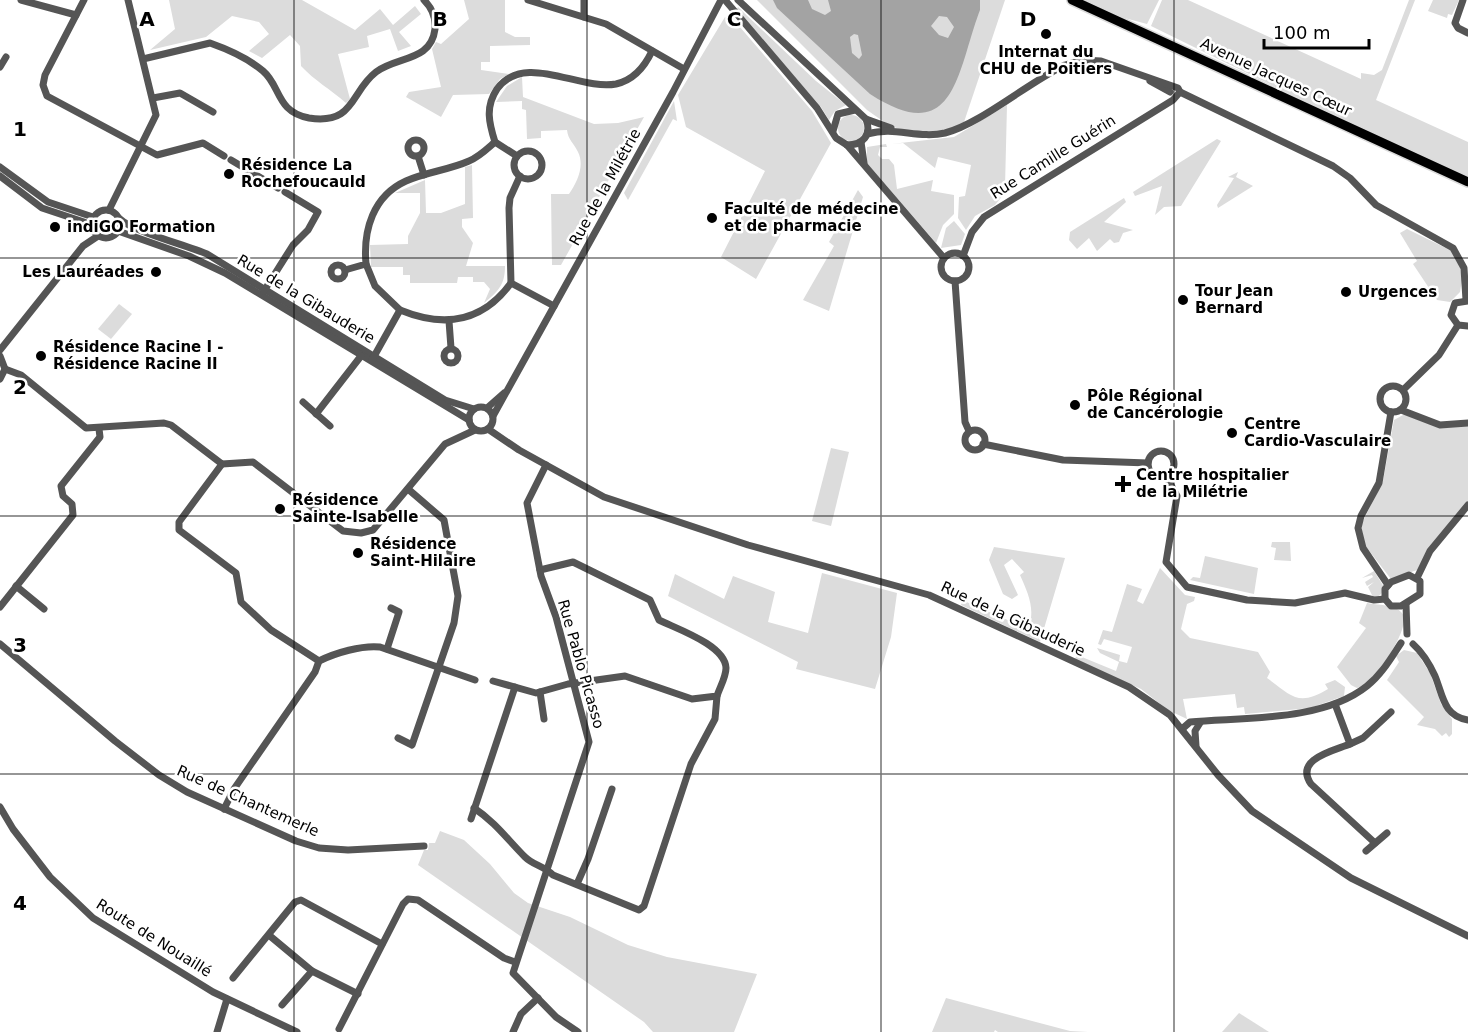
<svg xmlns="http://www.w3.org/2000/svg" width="1468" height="1032" viewBox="0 0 1468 1032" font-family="'DejaVu Sans',sans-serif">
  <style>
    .green { fill: #dcdcdc }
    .water { fill: #a3a3a3; fill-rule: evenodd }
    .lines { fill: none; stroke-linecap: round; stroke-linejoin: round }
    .major-casing { stroke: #dbdbdb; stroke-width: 12 }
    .minor { stroke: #555; stroke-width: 7 }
    .major { stroke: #000; stroke-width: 9 }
    .grid { fill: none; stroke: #000; stroke-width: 1.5; stroke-opacity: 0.55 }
    .poi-dot { fill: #000; stroke: #fff; stroke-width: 2 }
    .labels { text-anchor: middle; stroke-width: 5; stroke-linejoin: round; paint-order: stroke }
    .poi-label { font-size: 15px; font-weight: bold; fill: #000; stroke: #fff; text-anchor: start }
    .street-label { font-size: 15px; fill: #000; stroke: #fff }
    .grid-label { font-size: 20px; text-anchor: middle; font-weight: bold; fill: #000; stroke: #fff; stroke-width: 5; stroke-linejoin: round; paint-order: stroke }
  </style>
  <rect width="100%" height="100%" fill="#fff"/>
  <!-- green -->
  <g class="green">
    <path d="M 169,0 L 302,0 L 355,30 L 380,9 L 393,25 L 415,6 L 421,14 L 399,32 L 411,46 L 398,51 L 390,29 L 367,36 L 369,47 L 338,54 L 350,99 L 346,103 C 330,89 315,81 301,66 L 300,46 L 290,35 L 262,58 L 249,51 L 269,34 L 259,22 L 232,16 L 206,37 L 150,50 L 175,29 Z"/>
    <polygon points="464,0 505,0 505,32 515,37 530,37 530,45 490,46 490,62 481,62 481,70 509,74 500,79 489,94 453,95 441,117 406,97 409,92 441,87 432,49 436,42 441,44 469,19"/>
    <polygon points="757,0 1005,0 964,122 951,129 927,133 899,129 887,124 867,110"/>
    <polygon points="1082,0 1159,0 1147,24 1117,16"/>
    <polygon points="1162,0 1188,0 1361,79 1361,73 1374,75 1382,70 1409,0 1415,0 1376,100 1468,142 1468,176 1363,130 1151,26"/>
    <polygon points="1433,0 1459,0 1452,15 1448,14 1447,18 1428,11"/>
    <polygon points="738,7 816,81 846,105 835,111 829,120 821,107 736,10"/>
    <polygon points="725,17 733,19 812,111 831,143 756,279 721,257 765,171 686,127 678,95"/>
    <path d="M 522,77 L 523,97 L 594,124 L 618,123 L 644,117 L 561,265 L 552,265 L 551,194 L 569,194 C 577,182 585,166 578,152 C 574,143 568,140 567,130 L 541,131 L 541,138 L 527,139 L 526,110 L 522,109 L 522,101 L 496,102 L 507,86 Z"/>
    <polygon points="674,101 677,121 673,119 628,200 624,193"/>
    <polygon points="1007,105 1005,187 1008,189 995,205 975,216 966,230 958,218 959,197 965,196 971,165 938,157 935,168 903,143 891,144 954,137"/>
    <circle cx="851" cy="128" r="13"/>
    <polygon points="1217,139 1221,141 1181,206 1164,207 1155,215 1162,186 1135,196 1133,192"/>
    <polygon points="886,144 887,147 880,147 878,155 882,159 889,159 894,165 897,189 933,180 931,191 954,195 954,214 943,225 936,243 867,163 867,147"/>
    <path d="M 472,165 L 473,218 L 462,219 L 462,227 L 473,243 L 466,266 L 505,266 C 505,284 499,291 484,303 L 490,289 L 484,282 L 473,282 L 473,277 L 458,277 L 457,283 L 410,283 L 410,275 L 403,275 L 403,267 L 371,267 L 370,245 L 408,244 L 408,236 L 420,213 L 420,193 L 395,193 L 425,180 L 426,213 L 441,213 L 465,204 L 465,167 Z"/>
    <polygon points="1238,172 1236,177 1253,186 1218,208 1217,205 1234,178 1228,177"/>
    <polygon points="858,190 863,197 829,311 803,300 834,246 829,242"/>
    <polygon points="1124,198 1126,202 1104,222 1133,230 1123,233 1119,242 1114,243 1110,239 1097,251 1089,238 1077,249 1069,240 1070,232"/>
    <polygon points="954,221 965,234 961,245 941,248 946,228"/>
    <polygon points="1407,229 1452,251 1460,266 1462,280 1460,292 1450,302 1437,300 1413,264 1417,261 1400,233"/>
    <polygon points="119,304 132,314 111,339 98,329"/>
    <polygon points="1405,414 1442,428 1468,425 1468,501 1431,545 1417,570 1391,579 1364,544 1361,525 1383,481 1394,420"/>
    <polygon points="831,448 849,452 831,526 812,521"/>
    <polygon points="1272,542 1290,542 1291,561 1274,560 1276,548 1271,547"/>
    <path d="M 994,547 L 1065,558 L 1040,642 L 961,605 L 962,600 L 1028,629 C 1036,610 1028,593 1020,575 L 1024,572 L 1012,559 L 1004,565 L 1018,595 L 1012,599 L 1003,594 L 989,560 Z"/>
    <polygon points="1205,556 1258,568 1254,594 1190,580 1193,577 1200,578"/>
    <path d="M 1160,568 L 1185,595 L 1195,597 L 1194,601 L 1187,604 L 1181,629 L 1190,638 L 1258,652 L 1270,672 L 1267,678 C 1292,696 1298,707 1328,689 L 1325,684 L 1335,680 L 1345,687 L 1344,696 L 1310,708 L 1245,714 L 1244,707 L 1237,708 L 1235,694 L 1183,699 L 1187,719 L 1168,710 L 1141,689 L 1075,659 L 1077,655 L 1116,671 L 1119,662 L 1100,653 L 1097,648 L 1120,655 L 1119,661 L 1127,663 L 1132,647 L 1104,639 L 1101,645 L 1098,644 L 1103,630 L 1112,632 L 1127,584 L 1142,589 L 1137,601 L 1143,604 Z"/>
    <path d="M 1374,571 L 1384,587 C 1382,593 1381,597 1373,597 L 1368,587 L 1374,582 L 1367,586 L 1365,582 L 1373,577 L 1372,575 L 1362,578 Z"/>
    <polygon points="822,573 897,593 891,637 875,689 796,669 798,662 668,596 675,574 724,599 733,576 775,592 768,622 808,633"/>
    <path d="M 1367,603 C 1376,605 1395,604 1402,613 C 1413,627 1374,683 1357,688 L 1351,685 L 1337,667 L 1366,628 L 1359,623 Z"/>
    <polygon points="1404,650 1417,653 1430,673 1441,704 1452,719 1452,734 1449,737 1446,733 1442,736 1435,729 1417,725 1424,717 1387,680 1399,662 1396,656"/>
    <polygon points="440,831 464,840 490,864 514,893 528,903 570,917 628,945 667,957 757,974 734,1032 653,1032 644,1022 418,865 424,850 428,850 429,843 435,843"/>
    <polygon points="946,998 1070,1031 1088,1032 998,1032 995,1030 994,1032 932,1032"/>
    <polygon points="1239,1013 1269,1032 1222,1032"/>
  </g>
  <!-- water -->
  <path class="water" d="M 773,0 L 808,0 L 812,9 L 825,15 L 831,11 L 828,0 L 980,0 L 980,10 C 957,70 956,150 870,94 L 777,8 ZM 939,16 L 947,17 L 954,27 L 948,38 L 939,35 L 931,26 ZM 854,34 L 858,35 L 862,55 L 859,59 L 852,53 L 850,37 Z"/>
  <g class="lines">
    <defs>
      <polyline id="major" points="1072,0 1468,182"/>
    </defs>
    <!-- major casing -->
    <use href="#major" class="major-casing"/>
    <!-- minor -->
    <g class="minor">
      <polyline points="21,0 76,15"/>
      <polyline points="84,0 45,75 43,85 47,96 157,155 203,143 224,156"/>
      <polyline points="528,0 606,24 684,69"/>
      <polyline points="725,0 817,108 836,138 847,145 944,258"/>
      <path d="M 738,0 L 866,119 C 872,135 863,145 847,145"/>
      <polyline points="1463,0 1455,23 1458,28 1468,33"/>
      <polyline points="584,17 584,0"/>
      <path d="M 143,59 L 210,43 C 227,49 249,59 263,71 C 281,86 276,112 309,118 C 355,125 350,92 376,72 C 397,56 431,62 435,29 C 436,18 432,8 424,0"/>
      <polyline points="0,67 6,57"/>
      <polyline points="1150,81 1170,92"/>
      <polyline points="153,98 180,93 213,112"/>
      <polyline points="866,119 891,128"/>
      <polyline points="833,131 838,114 855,110"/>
      <path d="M 868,134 C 894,126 918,139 945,133 C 980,124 1029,82 1065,65 L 1082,60 L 1101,61 L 1178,88 L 1180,92 L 1333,166 L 1350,178 L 1376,205 L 1453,248 L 1464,268 L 1466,300"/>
      <circle cx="416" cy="148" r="8"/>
      <polyline points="861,142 864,163"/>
      <circle cx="528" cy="165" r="14"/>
      <polyline points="418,156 424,175"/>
      <path d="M 517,156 L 495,142 C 489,123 485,107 497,89 C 525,51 579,91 616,84 C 634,80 645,66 652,51"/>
      <polyline points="231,160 278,188"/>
      <polyline points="0,167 48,202 93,217"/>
      <polyline points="0,176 42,208 84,222 93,228"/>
      <polyline points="520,176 510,198 509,208 511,283 554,306"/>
      <circle cx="106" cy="224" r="14"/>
      <polyline points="109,210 156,115 128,0"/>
      <path d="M 120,219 C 132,231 186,245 207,254 L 445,400 L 474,409"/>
      <polyline points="118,231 189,256 225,273 469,420"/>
      <circle cx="955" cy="267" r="14"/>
      <polyline points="963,256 972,232 984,217 1173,100 1180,92"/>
      <polyline points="366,264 375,286 400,310"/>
      <circle cx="338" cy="272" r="7"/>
      <path d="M 345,270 L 366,264 C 363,230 373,196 406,181 C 426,172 449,170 469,161 C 479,157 487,149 495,142"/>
      <polyline points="955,281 965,422 969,431"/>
      <polyline points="264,291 293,245 308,230 318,212 285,192"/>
      <polyline points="1468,301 1455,303 1451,315 1458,325 1468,326"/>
      <polyline points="449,321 451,348"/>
      <circle cx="451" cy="356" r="7"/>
      <polyline points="0,350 83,246 98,236"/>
      <polyline points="0,356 5,369 0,379"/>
      <path d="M 372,360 L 400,310 C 444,328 482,323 511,283"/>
      <polyline points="5,369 21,375 86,428 164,423 171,425 222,464 253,462 343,531 361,533 373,530 445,444 475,430"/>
      <circle cx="1393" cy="399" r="13"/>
      <polyline points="1403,390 1439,355 1458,325"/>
      <polyline points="303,402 330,426"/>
      <circle cx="481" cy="419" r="12"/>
      <polyline points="487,408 504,393"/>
      <polyline points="1401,410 1440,425 1468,423"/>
      <polyline points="316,414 361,356"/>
      <polyline points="493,416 673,92 721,0"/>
      <polyline points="488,429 519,450 604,497 748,545 929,595 1129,687 1170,715 1218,775 1252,811 1351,878 1468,936"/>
      <circle cx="975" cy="440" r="10"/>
      <polyline points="983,444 1063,460 1148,463"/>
      <circle cx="1161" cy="464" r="13"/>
      <polyline points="222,464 179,522 179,530 236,573 241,602 271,630 319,661"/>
      <polyline points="546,465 527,503 541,576 556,617 589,742 513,973 556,1017 578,1032"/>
      <polyline points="1166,476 1177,496 1166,562 1187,587 1247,600 1295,603 1345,593 1374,600 1385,599"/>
      <polygon points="1409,575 1420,581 1420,594 1401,606 1391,606 1385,599 1385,589 1391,582"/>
      <polyline points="1417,578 1430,551 1468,505"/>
      <polyline points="1388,585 1363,548 1358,528 1361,516 1379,483 1391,412"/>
      <polyline points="16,586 44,609"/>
      <polyline points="1406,604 1407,634"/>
      <polyline points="0,607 73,515 72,504 63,496 61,486 100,437 99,429"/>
      <polyline points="0,644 115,741 159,775 187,792 296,841 319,848 348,850 424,846"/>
      <path d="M 1413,644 C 1422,652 1430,665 1435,676 C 1443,695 1443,716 1468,720"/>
      <polyline points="387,649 399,612 391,608"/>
      <path d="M 493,681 L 536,693 L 568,684 L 625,676 L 692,699 L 717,696 C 720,687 726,677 726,668 C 725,645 677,629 659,620 L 650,600 L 573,562 L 540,570"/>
      <polyline points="540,692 544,719"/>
      <path d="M 1335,704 L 1350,744 C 1333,751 1294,759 1311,784 L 1375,843"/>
      <path d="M 1182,729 L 1190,722 C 1244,717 1322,722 1367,686 C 1382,674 1391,658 1401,643"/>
      <polyline points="398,738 412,745 454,623 458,596 444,520 408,489"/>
      <polyline points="1350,744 1363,738 1391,712"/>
      <polyline points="1196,746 1195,731 1200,723"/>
      <polyline points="0,807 13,829 50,877 93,918 213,992 297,1032"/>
      <path d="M 474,808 C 495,822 508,840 525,857 C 533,865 544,866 553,875 L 639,910 L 644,906 L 691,764 L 715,719 L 717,696"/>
      <path d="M 224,809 L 234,789 L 315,672 L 319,661 C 335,653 362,645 380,647 L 475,680"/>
      <polyline points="471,819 515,687"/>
      <polyline points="1366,851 1387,833"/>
      <polyline points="577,884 588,859 612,789"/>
      <polyline points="270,936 312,971 358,994"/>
      <polyline points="233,978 295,902 301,900 382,944"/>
      <polyline points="282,1005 312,971"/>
      <polyline points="339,1029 403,904 408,899 418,900 504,958 515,962"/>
      <polyline points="217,1032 227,999"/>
      <polyline points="513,1032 521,1014 538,998"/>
    </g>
    <!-- major -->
    <use href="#major" class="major"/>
  </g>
  <!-- grid -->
  <path class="grid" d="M 294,0 L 294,1032M 587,0 L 587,1032M 881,0 L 881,1032M 1174,0 L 1174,1032M 0,258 L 1468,258M 0,516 L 1468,516M 0,774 L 1468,774"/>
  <!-- markers -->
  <g class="poi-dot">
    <circle cx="1046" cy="34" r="6"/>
    <circle cx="229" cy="174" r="6"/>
    <circle cx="712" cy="218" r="6"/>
    <circle cx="55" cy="227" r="6"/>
    <circle cx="156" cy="272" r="6"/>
    <circle cx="1346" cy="292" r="6"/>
    <circle cx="1183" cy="300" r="6"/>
    <circle cx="41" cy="356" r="6"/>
    <circle cx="1075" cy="405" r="6"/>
    <circle cx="1232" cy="433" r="6"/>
    <path d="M1120 475h6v6h6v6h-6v6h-6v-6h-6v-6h6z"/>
    <circle cx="280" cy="509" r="6"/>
    <circle cx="358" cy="553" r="6"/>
  </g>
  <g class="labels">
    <!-- poi labels -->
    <g class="poi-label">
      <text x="1046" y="57" text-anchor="middle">Internat du<tspan x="1046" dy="17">CHU de Poitiers</tspan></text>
      <text x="241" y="170">Résidence La<tspan x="241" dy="17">Rochefoucauld</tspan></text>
      <text x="724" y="214">Faculté de médecine<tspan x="724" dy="17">et de pharmacie</tspan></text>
      <text x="67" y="232">indiGO Formation</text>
      <text x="144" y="277" text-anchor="end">Les Lauréades</text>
      <text x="1195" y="296">Tour Jean<tspan x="1195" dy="17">Bernard</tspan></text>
      <text x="1358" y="297">Urgences</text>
      <text x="53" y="352">Résidence Racine I -<tspan x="53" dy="17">Résidence Racine II</tspan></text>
      <text x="1087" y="401">Pôle Régional<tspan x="1087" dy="17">de Cancérologie</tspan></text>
      <text x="1244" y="429">Centre<tspan x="1244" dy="17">Cardio-Vasculaire</tspan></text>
      <text x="1136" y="480">Centre hospitalier<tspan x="1136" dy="17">de la Milétrie</tspan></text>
      <text x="292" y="505">Résidence<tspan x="292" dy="17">Sainte-Isabelle</tspan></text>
      <text x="370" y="549">Résidence<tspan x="370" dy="17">Saint-Hilaire</tspan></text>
    </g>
    <!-- street labels -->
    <g class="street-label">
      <text transform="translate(1276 77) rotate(25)" y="5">Avenue Jacques Cœur</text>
      <text transform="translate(1053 157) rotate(-32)" y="5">Rue Camille Guérin</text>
      <text transform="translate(605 187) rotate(-61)" y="5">Rue de la Milétrie</text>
      <text transform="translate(306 299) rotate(31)" y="5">Rue de la Gibauderie</text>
      <text transform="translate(1013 619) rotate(25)" y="5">Rue de la Gibauderie</text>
      <text transform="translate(581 664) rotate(74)" y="5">Rue Pablo Picasso</text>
      <text transform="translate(248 801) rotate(24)" y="5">Rue de Chantemerle</text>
      <text transform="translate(154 938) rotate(32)" y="5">Route de Nouaillé</text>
    </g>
  </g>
  <g class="grid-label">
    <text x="147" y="26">A</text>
    <text x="440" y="26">B</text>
    <text x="734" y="26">C</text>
    <text x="1028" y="26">D</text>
    <text x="20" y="136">1</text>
    <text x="20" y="394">2</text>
    <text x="20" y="652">3</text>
    <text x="20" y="910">4</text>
  </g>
  <!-- scale -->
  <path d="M1264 39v9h105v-9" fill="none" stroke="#000000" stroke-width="3"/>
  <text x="1273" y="39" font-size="18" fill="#000000" stroke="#ffffff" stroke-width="4.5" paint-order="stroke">100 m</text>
</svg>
